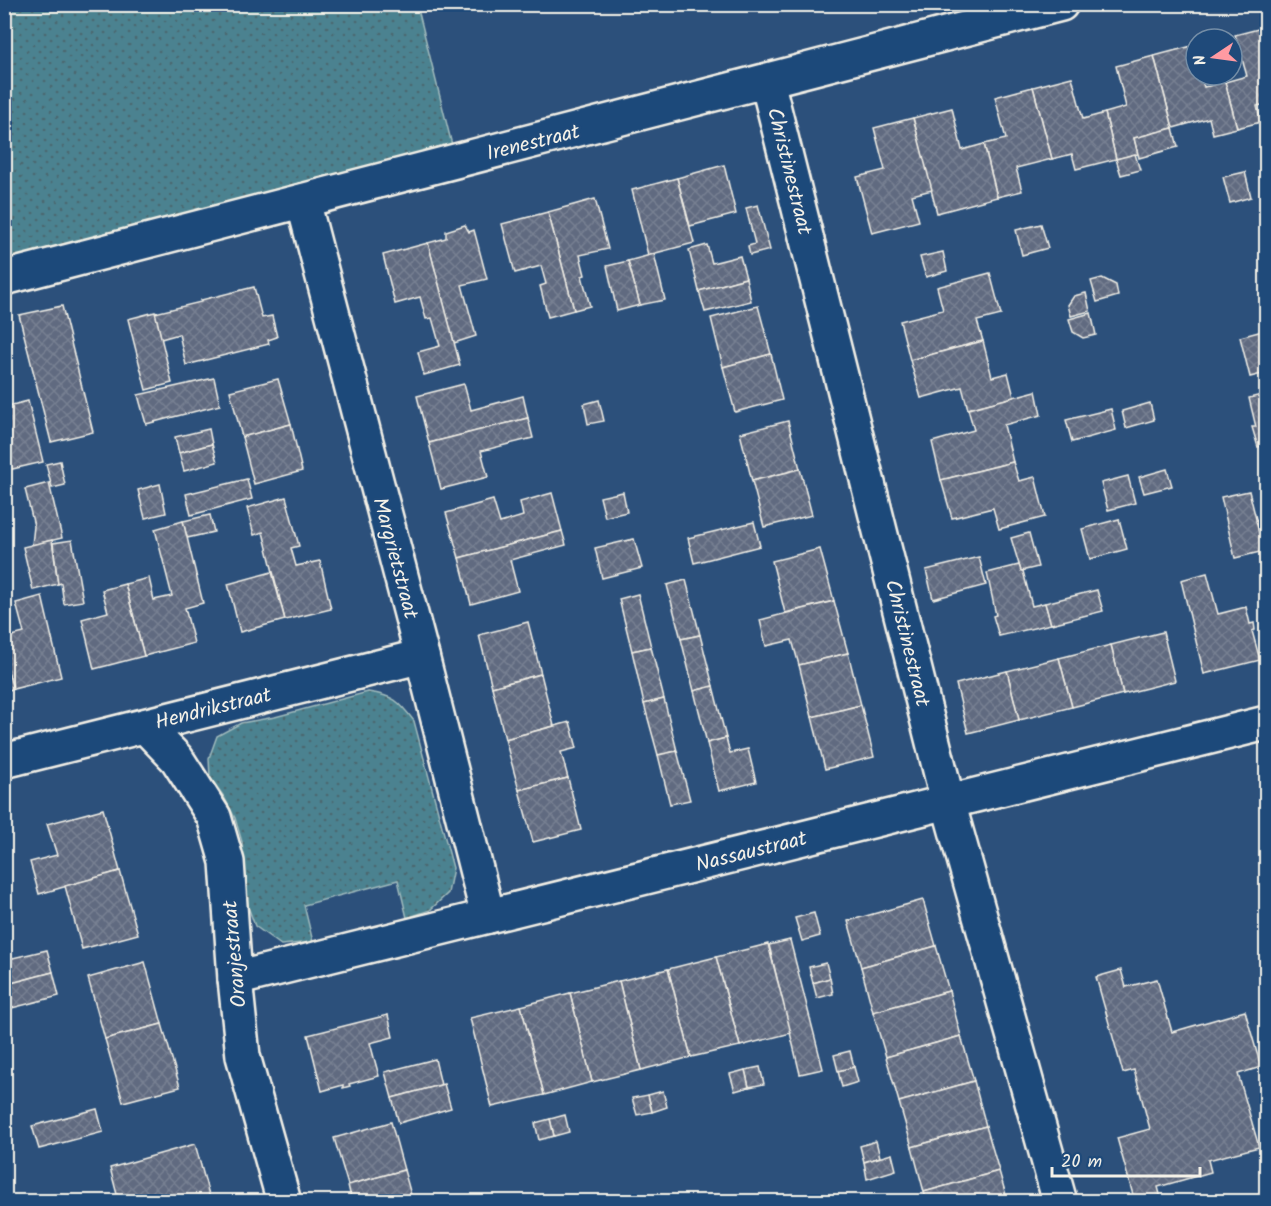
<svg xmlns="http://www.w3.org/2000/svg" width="1271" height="1206" viewBox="0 0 1271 1206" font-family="Kalam,sans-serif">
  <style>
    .grass { fill: url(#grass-dots); stroke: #a0babc; stroke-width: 1.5 }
    .building { fill: url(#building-cross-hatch); stroke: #f4f1e8; stroke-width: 1.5 }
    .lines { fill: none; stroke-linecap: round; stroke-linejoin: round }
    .minor-casing { stroke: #f4f1e8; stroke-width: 38 }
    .minor { stroke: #1f4a7a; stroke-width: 33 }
    .labels { text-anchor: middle; stroke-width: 5; stroke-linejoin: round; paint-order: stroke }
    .street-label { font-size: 21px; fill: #f4f1e8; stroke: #1f4a7a }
  </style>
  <defs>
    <pattern id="grass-dots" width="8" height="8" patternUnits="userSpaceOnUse" patternTransform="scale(1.5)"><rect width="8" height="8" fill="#4c8290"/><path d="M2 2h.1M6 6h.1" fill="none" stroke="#4b686f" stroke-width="1.8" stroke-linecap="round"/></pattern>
    <pattern id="building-cross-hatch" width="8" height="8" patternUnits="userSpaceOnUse" patternTransform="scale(1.5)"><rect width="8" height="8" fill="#606a80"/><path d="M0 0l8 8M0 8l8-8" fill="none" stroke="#778092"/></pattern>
  </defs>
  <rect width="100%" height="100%" fill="#2c507b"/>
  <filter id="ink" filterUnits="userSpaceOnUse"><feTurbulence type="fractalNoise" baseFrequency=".0167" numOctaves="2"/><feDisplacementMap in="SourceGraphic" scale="12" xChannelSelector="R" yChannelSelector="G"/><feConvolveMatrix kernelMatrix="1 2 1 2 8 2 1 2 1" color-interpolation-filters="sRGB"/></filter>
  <g filter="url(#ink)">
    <!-- grass -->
    <g class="grass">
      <polygon points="4,5 417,5 452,145 9,259 4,245"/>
      <path d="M 368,692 C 394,696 398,700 414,721 L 453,868 L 448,893 L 430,910 L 407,918 L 398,880 L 304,905 L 313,942 L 281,945 L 255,926 L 246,901 L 242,842 L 235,818 L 224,797 L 210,777 L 209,758 L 217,736 L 241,723 L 275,717 Z"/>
    </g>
    <!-- building -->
    <g class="building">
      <polygon points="1266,27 1266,104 1257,106 1261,122 1237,128 1225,82 1247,76 1235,35"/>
      <polygon points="1192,46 1196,60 1196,75 1200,75 1204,87 1225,82 1237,128 1213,134 1209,118 1173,128 1154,56"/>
      <polygon points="1154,56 1173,128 1134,138 1138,154 1116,159 1105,113 1126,107 1116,66"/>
      <polygon points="1072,77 1083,119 1105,113 1116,159 1076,169 1072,154 1052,159 1033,87"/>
      <polygon points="1033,87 1052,159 1016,168 1022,191 997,197 984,144 1006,139 995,97"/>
      <polygon points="952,108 962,150 984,144 997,197 937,213 913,118"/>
      <polygon points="913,118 932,190 912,195 919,221 872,233 857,177 885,170 874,128"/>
      <polygon points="1173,128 1178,147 1139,158 1134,138"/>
      <polygon points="1135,154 1140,170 1121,175 1116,159"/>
      <polygon points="724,165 736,214 690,226 677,178"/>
      <polygon points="1245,172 1251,197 1230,203 1223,177"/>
      <polygon points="677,178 694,243 648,255 632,190"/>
      <polygon points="595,199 608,249 580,255 585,275 582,276 590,306 574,310 548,212"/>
      <polygon points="1266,202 1266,225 1261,204"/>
      <polygon points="758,205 770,250 750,255 748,246 755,244 746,208"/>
      <polygon points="548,212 574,310 548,317 540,286 546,284 541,266 515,273 502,224"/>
      <polygon points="1041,224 1048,248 1022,255 1016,230"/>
      <polygon points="465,225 469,232 474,230 487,279 462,285 476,336 454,343 428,243 446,238 446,231"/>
      <polygon points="428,243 460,365 424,375 418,352 440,346 432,318 426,319 420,297 395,304 383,255"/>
      <polygon points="707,245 712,263 740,256 746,278 699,291 689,250"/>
      <polygon points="943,252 947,271 926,277 920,257"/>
      <polygon points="654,254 665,300 640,305 628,261"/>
      <polygon points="628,261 640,305 617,311 607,266"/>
      <polygon points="990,273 1001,315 977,321 983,341 910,360 900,321 943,310 937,287"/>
      <polygon points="746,278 751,301 705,312 699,291"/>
      <polygon points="1102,278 1116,285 1118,296 1097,302 1091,281"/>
      <polygon points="254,287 262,318 272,316 277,337 268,340 269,344 186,365 179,334 161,339 155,313 201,302 201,300"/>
      <polygon points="1086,293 1090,311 1071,316 1068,305 1074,296"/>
      <polygon points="62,306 93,432 51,442 19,315"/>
      <polygon points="758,306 771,354 723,367 711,318"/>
      <polygon points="155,312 172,383 146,390 128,319"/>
      <polygon points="1091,313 1096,335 1083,338 1073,332 1069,319"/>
      <polygon points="1266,330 1266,375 1266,373 1250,377 1240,337"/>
      <polygon points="983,341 992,377 1008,373 1014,397 968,409 962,387 921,398 910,360"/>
      <polygon points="771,354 782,400 735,412 723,367"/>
      <polygon points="214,378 220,405 146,424 138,395"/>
      <polygon points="278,379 291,424 242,437 230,391"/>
      <polygon points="464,384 471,410 523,396 528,418 429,443 417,396"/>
      <polygon points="1036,391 1041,415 1004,425 1013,462 941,480 932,442 974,430 968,409"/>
      <polygon points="1266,394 1266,460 1265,460 1262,446 1258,447 1252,427 1256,427 1249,398"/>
      <polygon points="599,400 604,421 588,424 584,404"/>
      <polygon points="28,401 43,462 8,470 4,458 4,407"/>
      <polygon points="1150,403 1154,420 1126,428 1122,411"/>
      <polygon points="1111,409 1116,430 1072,442 1066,420"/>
      <polygon points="528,418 533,438 481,451 488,477 441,489 429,443"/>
      <polygon points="788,421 800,469 752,481 740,433"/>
      <polygon points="291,424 302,471 254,484 242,437"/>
      <polygon points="209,429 212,444 179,453 175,437"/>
      <polygon points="212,444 217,462 184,471 179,453"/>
      <polygon points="60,461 65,485 52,488 46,464"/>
      <polygon points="1013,462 1019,481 1035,477 1045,517 999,529 993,508 952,518 941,480"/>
      <polygon points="800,469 812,515 764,527 752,481"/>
      <polygon points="1167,469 1172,486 1144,493 1139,477"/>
      <polygon points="1128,476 1135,503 1108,510 1101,483"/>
      <polygon points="247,479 252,499 191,515 186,494"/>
      <polygon points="49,483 62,538 32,545 34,526 25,489"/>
      <polygon points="160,484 166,513 145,518 138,490"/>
      <polygon points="1249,491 1264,551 1235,558 1221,497"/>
      <polygon points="623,492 627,512 605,517 600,497"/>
      <polygon points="552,493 562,531 459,558 446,513 493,500 500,523 523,516 520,502"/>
      <polygon points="286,497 299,546 291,548 296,566 320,561 331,609 285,620 263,532 254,535 247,508"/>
      <polygon points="210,515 214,532 187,538 183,521"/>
      <polygon points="1119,519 1127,549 1090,559 1082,529"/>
      <polygon points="1266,519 1266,560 1256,521"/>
      <polygon points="183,521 203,603 185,608 194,643 144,656 125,584 149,578 154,600 172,596 155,529"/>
      <polygon points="754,522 760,546 694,563 688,538"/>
      <polygon points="562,531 566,545 510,560 518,591 471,604 459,558"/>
      <polygon points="1029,533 1038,567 1021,571 1011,538"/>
      <polygon points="634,539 642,568 602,578 595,548"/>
      <polygon points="52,540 58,584 33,590 23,547"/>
      <polygon points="72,540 83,601 64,604 61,583 58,584 53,543"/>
      <polygon points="820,549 834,601 785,613 772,561"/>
      <polygon points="979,557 986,585 933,599 926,570"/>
      <polygon points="1019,565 1021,571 1023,571 1032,606 1045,603 1051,624 999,636 993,616 996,615 987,573"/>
      <polygon points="272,572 285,620 240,632 228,584"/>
      <polygon points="1207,573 1218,614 1246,607 1250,624 1254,623 1255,630 1252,631 1260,660 1204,674 1181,580"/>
      <polygon points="686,580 700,635 681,639 667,585"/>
      <polygon points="125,584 144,656 94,669 82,619 108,612 102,590"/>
      <polygon points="1097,590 1103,611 1051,624 1045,603"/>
      <polygon points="638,594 651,647 632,651 619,599"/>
      <polygon points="42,596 61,677 13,689 4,657 4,638 24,633 16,603"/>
      <polygon points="834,601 848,653 799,665 792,640 766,646 760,620"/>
      <polygon points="528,622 541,674 492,687 479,635"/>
      <polygon points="1163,632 1175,681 1123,694 1111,645"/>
      <polygon points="700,635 713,686 694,691 681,639"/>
      <polygon points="1111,645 1123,694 1072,707 1059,658"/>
      <polygon points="651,647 664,699 644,704 632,651"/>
      <polygon points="848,653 861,705 812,717 799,665"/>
      <polygon points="4,657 13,689 4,691"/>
      <polygon points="1059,658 1072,707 1019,720 1007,671"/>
      <polygon points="1007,671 1019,720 968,733 956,684"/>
      <polygon points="541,674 554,726 505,739 492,687"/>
      <polygon points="713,686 726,738 707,743 694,691"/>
      <polygon points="664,699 677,751 658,755 644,704"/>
      <polygon points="861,705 874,757 825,769 812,717"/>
      <polygon points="570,722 577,748 561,752 568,778 519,790 505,739"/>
      <polygon points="726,738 730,753 748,749 756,782 719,791 707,743"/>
      <polygon points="677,751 690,800 670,804 658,755"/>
      <polygon points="568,778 581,830 533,842 519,790"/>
      <polygon points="103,809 120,871 39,894 30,862 57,855 47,824"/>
      <polygon points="120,871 138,934 82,949 65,886"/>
      <polygon points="923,900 936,946 861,967 848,921"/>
      <polygon points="814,913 820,936 802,941 795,918"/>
      <polygon points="790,940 823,1069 800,1074 769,945"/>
      <polygon points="768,944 791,1033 740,1046 716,957"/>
      <polygon points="936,946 949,991 873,1012 861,967"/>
      <polygon points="47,950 53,972 4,985 4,960"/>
      <polygon points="716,957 740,1046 691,1057 668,969"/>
      <polygon points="145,962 162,1024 105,1039 88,978"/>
      <polygon points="826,963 830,978 813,983 809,967"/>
      <polygon points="668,969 691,1057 641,1070 619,981"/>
      <polygon points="1121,970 1126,987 1157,979 1172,1032 1245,1011 1261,1067 1238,1074 1259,1147 1208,1160 1211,1172 1158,1187 1162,1202 1135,1202 1117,1138 1150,1129 1134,1070 1123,1073 1096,977"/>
      <polygon points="53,972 59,996 4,1010 4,985"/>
      <polygon points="830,978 833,994 817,998 813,983"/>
      <polygon points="619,981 641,1070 592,1082 570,993"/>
      <polygon points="949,991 961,1036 886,1057 873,1012"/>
      <polygon points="570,993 592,1082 544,1095 521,1006"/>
      <polygon points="521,1006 544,1095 492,1107 470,1018"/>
      <polygon points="388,1015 393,1037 370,1043 379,1076 349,1084 350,1086 343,1088 343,1085 322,1091 308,1035"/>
      <polygon points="162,1024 180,1087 123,1102 105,1039"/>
      <polygon points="961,1036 974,1081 899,1102 886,1057"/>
      <polygon points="850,1051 854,1067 838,1071 834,1055"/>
      <polygon points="435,1059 441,1085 392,1098 385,1072"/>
      <polygon points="760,1067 764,1084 749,1087 745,1070"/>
      <polygon points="854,1067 858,1082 842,1087 838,1071"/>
      <polygon points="745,1070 749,1087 735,1091 730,1074"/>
      <polygon points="974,1081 986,1126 912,1147 899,1102"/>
      <polygon points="444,1084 451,1108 399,1123 392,1098"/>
      <polygon points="663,1091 667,1107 652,1112 648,1095"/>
      <polygon points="648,1095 652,1112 637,1115 632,1098"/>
      <polygon points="97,1109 103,1132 39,1149 32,1126"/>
      <polygon points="565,1115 569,1132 554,1136 550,1119"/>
      <polygon points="550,1119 554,1136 539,1140 535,1123"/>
      <polygon points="391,1122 404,1170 348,1185 334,1138"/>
      <polygon points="986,1126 999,1171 924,1192 912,1147"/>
      <polygon points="876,1141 880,1157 864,1162 860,1146"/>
      <polygon points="195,1144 211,1202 119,1202 110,1168"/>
      <polygon points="892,1154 896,1170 867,1179 864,1162"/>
      <polygon points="404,1170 413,1202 352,1202 348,1185"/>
      <polygon points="999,1171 1008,1202 927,1202 924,1192"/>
      <polygon points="793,1194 795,1202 780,1202 779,1198"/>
    </g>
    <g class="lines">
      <defs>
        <g id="minor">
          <polyline points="767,81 948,802 1060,1202"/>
          <polyline points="303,201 422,656 488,916"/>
          <polyline points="4,278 1061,4"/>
          <polyline points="145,726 177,759 214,817 227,862 235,979 243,1056 284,1202"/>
          <polyline points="4,761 422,656"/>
          <polyline points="235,979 1266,723"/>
        </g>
      </defs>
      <!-- minor casing -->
      <use href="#minor" class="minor-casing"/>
      <!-- minor -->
      <use href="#minor" class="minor"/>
    </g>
  </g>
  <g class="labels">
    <!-- street labels -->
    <g class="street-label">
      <text transform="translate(533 142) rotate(-14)" y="7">Irenestraat</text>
      <text transform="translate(790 171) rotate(76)" y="7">Christinestraat</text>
      <text transform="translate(396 558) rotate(75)" y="7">Margrietstraat</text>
      <text transform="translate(908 643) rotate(76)" y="7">Christinestraat</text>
      <text transform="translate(213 708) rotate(-14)" y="7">Hendrikstraat</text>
      <text transform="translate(751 851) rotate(-14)" y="7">Nassaustraat</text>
      <text transform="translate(234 954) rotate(-95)" y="7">Oranjestraat</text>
    </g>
  </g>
  <!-- margin -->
  <rect width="1271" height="1206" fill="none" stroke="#1f4a7a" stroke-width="24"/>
  <rect x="12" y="12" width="1247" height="1182" fill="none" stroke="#f4f1e8" stroke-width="2" filter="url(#ink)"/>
  <!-- north arrow -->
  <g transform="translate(1214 57) rotate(257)"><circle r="28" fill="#1f4a7a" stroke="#748da6" stroke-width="1.5"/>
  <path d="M0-4.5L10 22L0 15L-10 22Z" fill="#ff9aa2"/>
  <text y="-9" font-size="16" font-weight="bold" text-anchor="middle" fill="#f4f1e8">N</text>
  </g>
  <!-- scale -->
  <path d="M1052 1167v9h148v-9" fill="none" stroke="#f4f1e8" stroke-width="3"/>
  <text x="1061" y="1167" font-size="18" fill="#f4f1e8" stroke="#1f4a7a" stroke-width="4.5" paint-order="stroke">20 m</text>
</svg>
